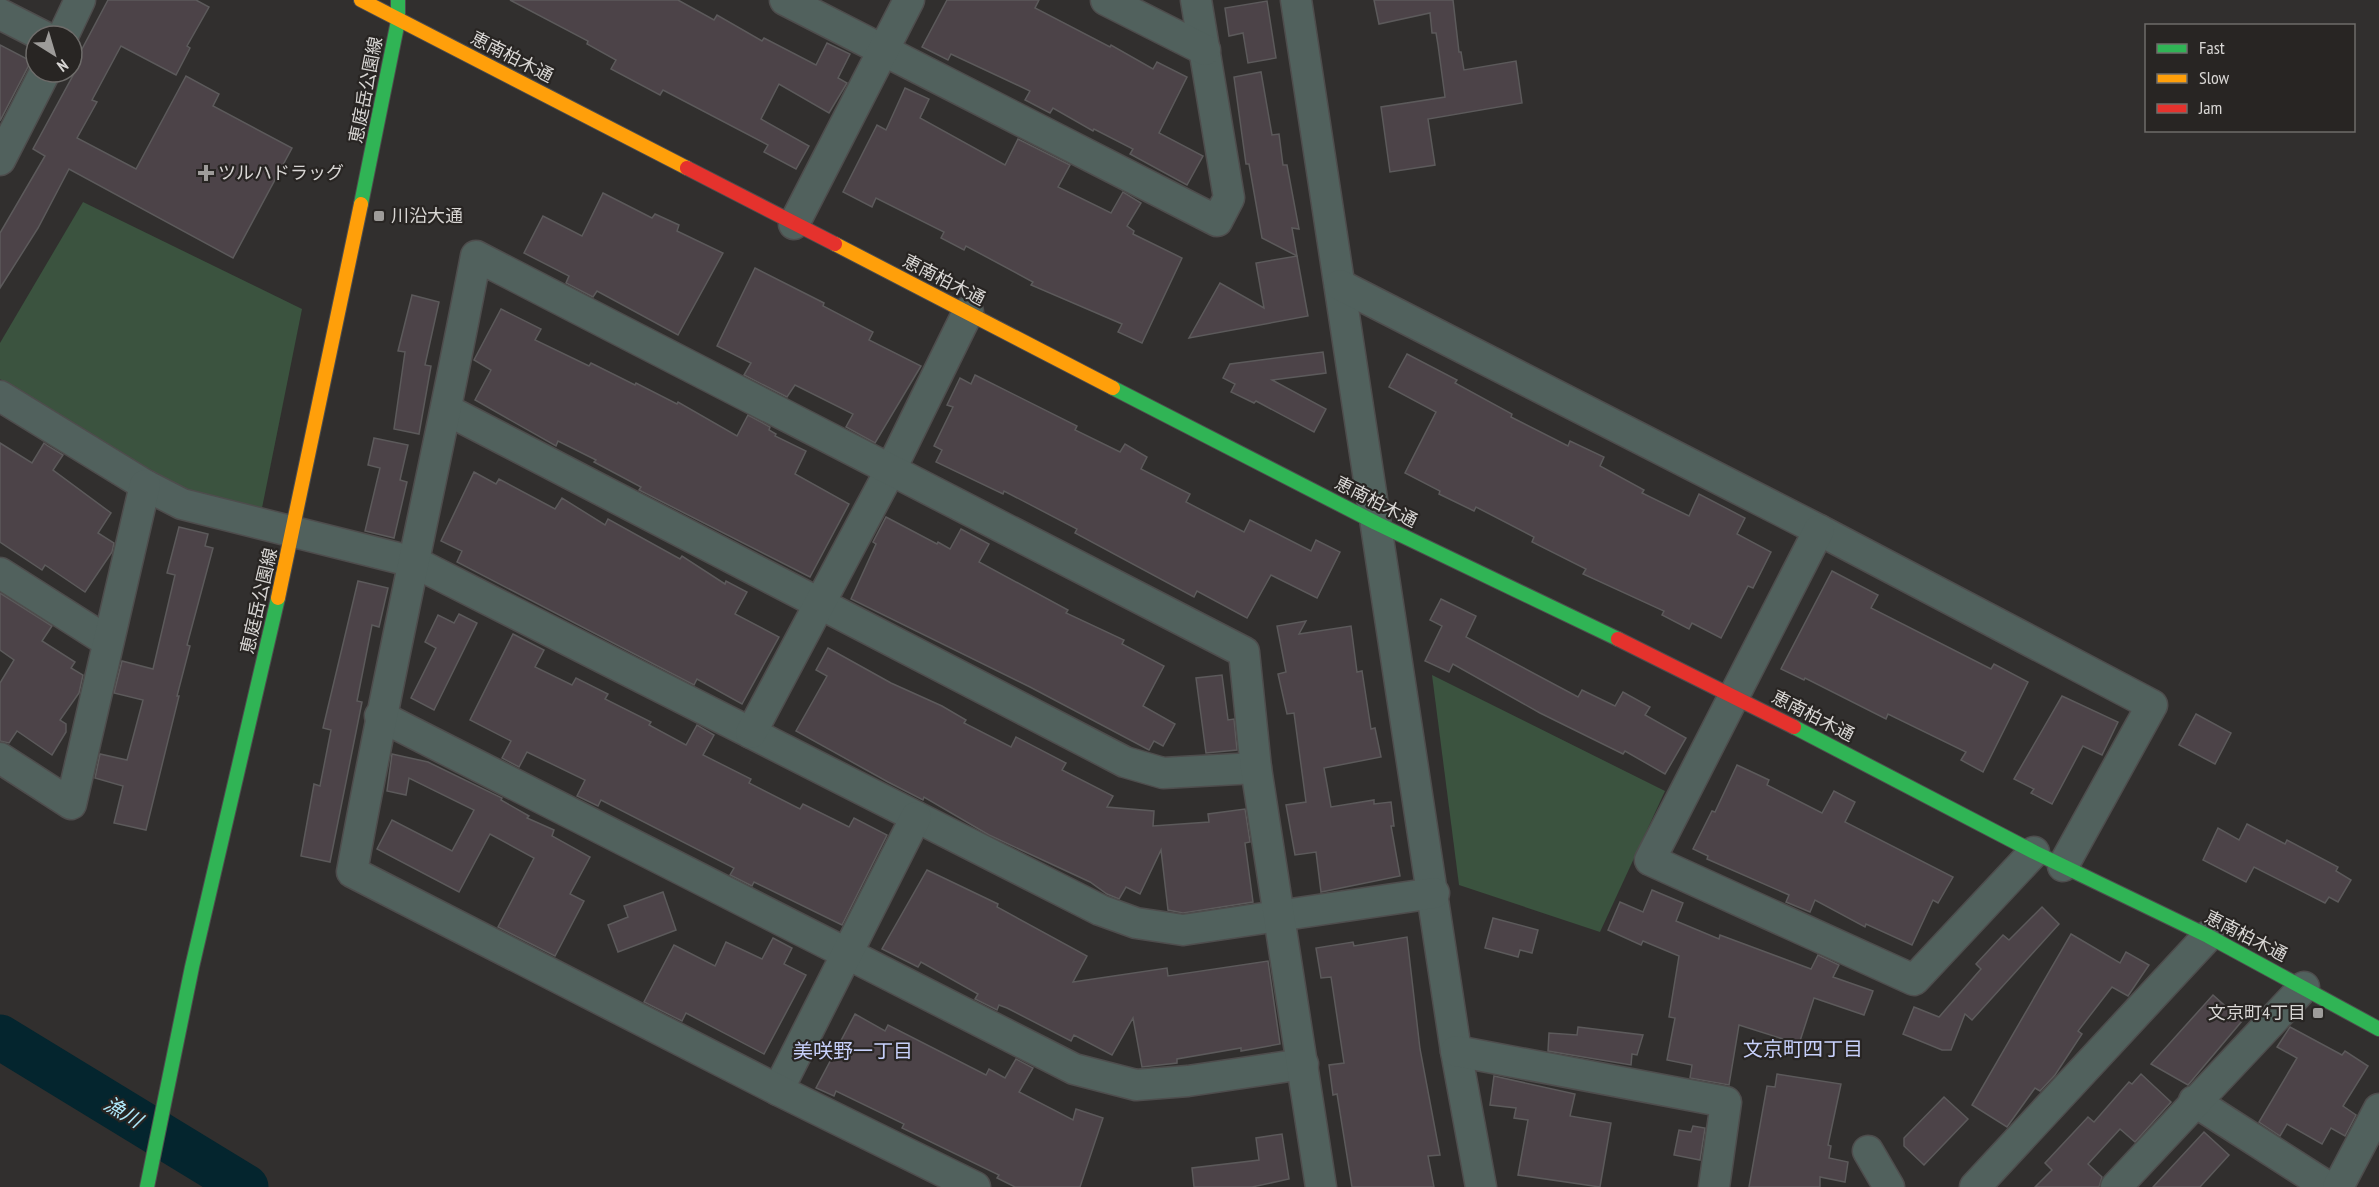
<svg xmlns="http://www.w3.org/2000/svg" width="2379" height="1187" viewBox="0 0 2379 1187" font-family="'PT Sans Narrow','Noto Sans JP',sans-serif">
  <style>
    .green { fill: #3b533f }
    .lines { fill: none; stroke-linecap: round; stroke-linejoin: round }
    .river { stroke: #04252e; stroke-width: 45 }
    .building { fill: #4c4348; stroke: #5c5a5b; stroke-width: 1.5 }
    .street-casing { stroke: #4e4d4d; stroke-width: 33 }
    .fast-casing { stroke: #4e4d4d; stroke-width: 16 }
    .slow-casing { stroke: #4e4d4d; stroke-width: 16 }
    .jam-casing { stroke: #4e4d4d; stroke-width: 16 }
    .street { stroke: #51615d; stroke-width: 30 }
    .fast { stroke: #30b455; stroke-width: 14 }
    .slow { stroke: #ff9f0a; stroke-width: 14 }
    .jam { stroke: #e5322d; stroke-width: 14 }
    .poi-dot { fill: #9e9c9a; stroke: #282523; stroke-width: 2 }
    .labels { text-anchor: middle; stroke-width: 4.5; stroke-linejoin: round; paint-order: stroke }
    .street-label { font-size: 18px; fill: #d8d6d4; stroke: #282523 }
    .poi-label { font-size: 18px; fill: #d8d6d4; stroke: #282523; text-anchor: start }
    .neighbourhood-label { font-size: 20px; fill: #c7d0fb; stroke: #282523 }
    .water-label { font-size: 20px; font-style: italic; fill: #b0eafc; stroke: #282523 }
  </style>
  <rect width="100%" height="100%" fill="#312f2e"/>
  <!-- green -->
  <g class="green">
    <polygon points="83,202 302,309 261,513 215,512 0,379 0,343"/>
    <polygon points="1432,675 1665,791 1600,932 1459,885"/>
  </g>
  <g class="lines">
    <!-- river -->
    <polyline class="river" points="0,1037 246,1187"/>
  </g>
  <!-- building -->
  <g class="building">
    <polygon points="108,0 196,0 209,7 187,46 190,48 176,75 121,46 92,100 97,102 77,138 136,169 186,76 219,94 213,106 292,148 233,258 69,169 38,228 0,288 0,233 45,156 33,149 77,68 73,66"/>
    <polygon points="510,0 678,0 714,20 717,15 762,41 764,38 816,65 827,43 850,54 838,78 847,83 829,113 779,84 761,119 809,146 796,169 764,152 768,145 663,90 660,95 611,69 616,60 587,44 588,41"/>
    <polygon points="947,0 1039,0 1035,8 1110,47 1111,45 1153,69 1157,62 1187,77 1159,133 1203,156 1187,185 1130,154 1133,149 1094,129 1093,131 1053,108 1050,113 1025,100 1030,91 951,54 948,60 922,47"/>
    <polygon points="1374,0 1453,0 1459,52 1461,52 1464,70 1516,61 1522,103 1428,119 1435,165 1390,172 1381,107 1445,97 1438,45 1436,33 1432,33 1430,13 1379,24"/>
    <polygon points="1267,1 1276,58 1248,63 1243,33 1229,36 1225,8"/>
    <polygon points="0,45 31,61 0,121"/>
    <polygon points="1261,72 1272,135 1279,134 1283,165 1287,165 1299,229 1292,228 1297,256 1262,238 1249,164 1246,164 1234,77"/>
    <polygon points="905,88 929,99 920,118 1005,165 1018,139 1070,165 1058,187 1111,213 1123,192 1141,203 1127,226 1134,231 1133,234 1182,258 1142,343 1118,332 1122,324 1031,285 1033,282 966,246 964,250 941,238 944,232 876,198 872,207 843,192 877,125 886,130"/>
    <polygon points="603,193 652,218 655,214 679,225 677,231 723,253 678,335 597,291 593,297 566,283 569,276 524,253 543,216 582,236"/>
    <polygon points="1297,256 1308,316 1189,338 1220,283 1264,308 1256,263"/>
    <polygon points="755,268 824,303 823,306 873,332 869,340 921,366 875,443 846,427 853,414 795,385 787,397 744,375 751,363 717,346"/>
    <polygon points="412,295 439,302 425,365 431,366 419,434 394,429 405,352 398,351"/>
    <polygon points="501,309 541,329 535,340 589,366 591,363 635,385 636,383 677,404 678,402 737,436 748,415 770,427 769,430 776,434 775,436 806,451 795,474 849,504 810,577 639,490 641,487 594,462 596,460 558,441 556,446 475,400 491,370 474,360"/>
    <polygon points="1323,352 1326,373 1272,380 1326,409 1314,432 1256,401 1254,403 1231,392 1235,384 1223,378 1230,364"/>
    <polygon points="1407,354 1457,380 1455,383 1512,414 1511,417 1568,446 1570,441 1604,457 1600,466 1644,490 1642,493 1689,516 1699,494 1745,518 1737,534 1771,552 1753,588 1748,586 1721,638 1692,623 1689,629 1662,615 1664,611 1583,574 1586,569 1532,542 1534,537 1476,507 1474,511 1439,494 1440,491 1405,473 1436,412 1389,387"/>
    <polygon points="975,375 1077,426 1075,430 1120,452 1125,444 1147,457 1141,469 1190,494 1186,502 1244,532 1250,520 1311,551 1316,540 1340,552 1317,598 1271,575 1247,618 1197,591 1194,597 1075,533 1077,529 1004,491 1003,494 936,462 942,450 934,446 953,407 947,405 960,378 971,384"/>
    <polygon points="374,438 408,445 400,480 407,482 394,538 365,531 380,468 368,465"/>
    <polygon points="0,443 32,463 44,443 48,446 63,455 53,470 111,513 98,533 114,543 112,552 85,592 45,565 42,570 0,542"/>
    <polygon points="474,472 496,484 499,479 555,509 562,498 605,525 608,519 680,559 682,556 725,584 726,581 747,592 735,614 779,637 742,704 697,679 694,685 457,562 462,551 441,541"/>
    <polygon points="886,517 937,544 938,542 950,549 961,529 989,544 979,562 1068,610 1066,613 1124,640 1122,644 1164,666 1143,706 1175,724 1163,746 1154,741 1149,750 1030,687 851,599 876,544 873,542"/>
    <polygon points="179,527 208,534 205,546 213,548 187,645 190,646 177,696 179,696 146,830 114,823 123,786 95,778 100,754 127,760 143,700 114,693 122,661 153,669 175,575 167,573"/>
    <polygon points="1832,571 1878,595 1871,608 1991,669 1994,664 2028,682 1983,772 1961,760 1966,752 1888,714 1886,719 1805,678 1804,680 1781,669"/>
    <polygon points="358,581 388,588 379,627 372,625 357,701 362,702 330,862 301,856 314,784 320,786 331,730 323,728"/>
    <polygon points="0,593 52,626 42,641 75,662 71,668 83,675 79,693 60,720 66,724 66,732 52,755 17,731 9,743 0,741 0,683 14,660 0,650"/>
    <polygon points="1441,599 1476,616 1466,637 1578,697 1582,690 1615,706 1623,692 1650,707 1645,715 1686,738 1665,774 1625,751 1623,754 1540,713 1453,664 1449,672 1425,661 1442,626 1430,620"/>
    <polygon points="459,614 477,623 434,710 411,698 436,648 425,642 438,615 454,623"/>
    <polygon points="1306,621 1299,634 1351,626 1357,672 1362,671 1371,729 1375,728 1381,757 1324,768 1331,807 1374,800 1374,804 1391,802 1394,826 1391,826 1400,876 1321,892 1316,852 1295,855 1286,805 1306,802 1294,713 1287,714 1278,674 1286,672 1277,626"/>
    <polygon points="513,634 544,650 535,667 572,685 576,678 608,694 605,699 651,722 649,725 686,745 697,725 714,735 703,755 751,779 749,783 800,809 803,804 849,827 854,818 887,835 842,925 754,882 752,886 730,875 734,868 601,800 598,806 577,796 585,780 527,752 519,767 502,758 511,741 470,720"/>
    <polygon points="828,648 891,683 942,706 966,720 964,723 1011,747 1016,737 1066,763 1062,770 1113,796 1107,807 1154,811 1153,826 1209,822 1208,814 1245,809 1250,842 1245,843 1253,902 1183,913 1168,910 1161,850 1140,894 1126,887 1119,899 1107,894 1090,882 989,835 924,797 923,800 888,782 796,731 827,676 816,670"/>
    <polygon points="1222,675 1228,720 1234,719 1237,750 1206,753 1196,678"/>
    <polygon points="2062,696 2118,722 2102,755 2083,746 2052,804 2031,793 2034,789 2014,779"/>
    <polygon points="2196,714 2231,733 2215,764 2179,745"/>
    <polygon points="392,754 428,762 502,798 501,800 529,816 527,818 554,830 552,836 590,857 570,894 584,901 555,956 498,927 534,858 490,834 459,892 377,849 392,820 452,851 474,810 409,778 406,795 387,791"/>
    <polygon points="1737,765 1769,780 1767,785 1822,813 1834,791 1855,802 1845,822 1953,877 1938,903 1933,900 1912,945 1866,924 1865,927 1815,900 1810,912 1786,902 1789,895 1707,859 1708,856 1693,849 1712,811 1715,812"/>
    <polygon points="2247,824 2285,844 2287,840 2338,867 2336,871 2351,880 2338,902 2329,897 2325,903 2254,867 2246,882 2203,860 2218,828 2239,840"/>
    <polygon points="927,870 998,904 997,907 1087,956 1073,982 1167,968 1168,976 1268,961 1280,1044 1241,1051 1241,1048 1177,1059 1177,1063 1142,1067 1133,1018 1112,1055 1074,1035 1071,1041 1007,1008 999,1005 997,1010 975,999 978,994 921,962 918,967 882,949"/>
    <polygon points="1652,890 1683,903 1676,921 1719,939 1720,935 1811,969 1818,955 1839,965 1833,977 1873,991 1864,1015 1814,998 1799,1044 1739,1025 1729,1085 1690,1078 1692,1065 1667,1060 1675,1018 1669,1017 1679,956 1643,941 1641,945 1608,930 1620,902 1643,912"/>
    <polygon points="663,892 676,930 618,952 608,925 628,917 624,906"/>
    <polygon points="2042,907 2059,924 1972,1020 1965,1014 1951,1050 1942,1050 1903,1034 1914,1007 1939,1017 1981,969 1976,964 2003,935 2009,940"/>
    <polygon points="1493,918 1538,930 1532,953 1520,950 1518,957 1485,948"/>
    <polygon points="2071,934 2120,963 2126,952 2149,965 2128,996 2112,987 2078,1031 2082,1034 2055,1075 2040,1091 2035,1088 2007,1127 1972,1105"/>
    <polygon points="1407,937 1420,1049 1440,1155 1428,1156 1434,1187 1352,1187 1337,1094 1333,1095 1329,1065 1344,1063 1331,977 1321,978 1316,948 1353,942 1354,946"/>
    <polygon points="773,938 792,948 784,964 806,975 764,1054 686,1013 682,1021 644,1002 674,945 715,966 726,942 762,959"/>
    <polygon points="2213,995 2242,1021 2188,1085 2151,1064"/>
    <polygon points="855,1014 885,1031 888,1025 986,1075 989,1069 1005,1078 1016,1059 1033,1068 1019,1092 1073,1120 1076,1109 1103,1118 1080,1187 1015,1187 997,1178 999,1175 902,1128 904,1124 836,1091 834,1096 816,1088"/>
    <polygon points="1578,1027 1643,1035 1637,1055 1632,1054 1631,1065 1548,1051 1549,1033 1577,1035"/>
    <polygon points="2290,1027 2342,1055 2345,1051 2368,1066 2343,1106 2356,1115 2345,1136 2331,1128 2322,1144 2287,1124 2280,1136 2259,1122 2297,1058 2277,1047"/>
    <polygon points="1777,1074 1841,1084 1828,1145 1831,1146 1829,1158 1848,1162 1845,1182 1820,1177 1820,1187 1749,1187 1767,1086 1775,1087"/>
    <polygon points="2141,1074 2171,1102 2135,1142 2120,1129 2088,1164 2102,1177 2099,1187 2035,1187 2052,1170 2045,1163 2088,1117 2094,1122 2129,1082 2132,1084"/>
    <polygon points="1494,1076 1575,1094 1570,1116 1611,1123 1600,1187 1518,1175 1528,1120 1514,1118 1516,1108 1490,1105"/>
    <polygon points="1944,1097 1968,1119 1924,1165 1904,1146 1904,1138"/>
    <polygon points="1693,1126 1705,1128 1700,1160 1674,1155 1679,1130 1691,1132"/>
    <polygon points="2204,1132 2229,1155 2200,1187 2153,1187"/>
    <polygon points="1282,1134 1289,1179 1252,1187 1194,1187 1192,1168 1259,1160 1256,1138"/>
  </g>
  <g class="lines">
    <defs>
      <g id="street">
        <polyline points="785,0 1217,221 1229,198 1196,0"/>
        <polyline points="1106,0 1205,50"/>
        <polyline points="1296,0 1456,1051 1481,1187"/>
        <polyline points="0,14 43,36"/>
        <polyline points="63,36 80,0"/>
        <polyline points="0,160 45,72"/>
        <polyline points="794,224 909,0"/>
        <polyline points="1340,285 1819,530 2152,705 2063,866"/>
        <polyline points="0,396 145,485 182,504 414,562 1100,910 1136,923 1183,930 1434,893"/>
        <polyline points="447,410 1125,762 1163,773 1256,768"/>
        <polyline points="1819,530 1650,860 1914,980 2034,852"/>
        <polyline points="0,573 107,641"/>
        <polyline points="380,716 1074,1069 1136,1085 1188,1081 1303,1064"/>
        <polyline points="751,733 890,471 968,312"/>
        <polyline points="0,758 71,804 145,485"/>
        <polyline points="1456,1051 1726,1102 1714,1187"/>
        <polyline points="778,1090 916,817"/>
        <polyline points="2194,1101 2328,1187"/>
        <polyline points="1868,1151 1889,1187"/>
        <path d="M 975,1187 L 778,1090 L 352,872 C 389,666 437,462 476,256 L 1244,652 L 1256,768 L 1321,1187"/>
        <polyline points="1975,1187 2208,936"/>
        <polyline points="2116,1187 2304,987"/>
        <polyline points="2338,1187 2379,1109"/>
      </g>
      <g id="fast">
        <polyline points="361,204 398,21 398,0"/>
        <polyline points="1113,388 1376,523 1618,639"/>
        <polyline points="1794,727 2034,852 2208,936 2379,1029"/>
        <polyline points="147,1187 192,967 278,598"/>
      </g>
      <g id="slow">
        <polyline points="361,0 687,168"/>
        <polyline points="835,244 1113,388"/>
        <polyline points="278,598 361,204"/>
      </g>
      <g id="jam">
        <polyline points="687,168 835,244"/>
        <polyline points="1618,639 1794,727"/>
      </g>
    </defs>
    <!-- street casing -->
    <use href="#street" class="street-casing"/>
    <!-- fast casing -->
    <use href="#fast" class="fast-casing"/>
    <!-- slow casing -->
    <use href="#slow" class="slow-casing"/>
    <!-- jam casing -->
    <use href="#jam" class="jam-casing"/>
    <!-- street -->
    <use href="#street" class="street"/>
    <!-- fast -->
    <use href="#fast" class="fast"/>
    <!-- slow -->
    <use href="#slow" class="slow"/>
    <!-- jam -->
    <use href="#jam" class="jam"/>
  </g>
  <!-- markers -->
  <g class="poi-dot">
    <path d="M203 164h6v6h6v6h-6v6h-6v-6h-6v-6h6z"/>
    <rect x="373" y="210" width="12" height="12" rx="3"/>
    <rect x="2312" y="1007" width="12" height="12" rx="3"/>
  </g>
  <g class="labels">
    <!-- street labels -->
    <g class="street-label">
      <text transform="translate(512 57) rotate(27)" y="6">恵南柏木通</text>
      <text transform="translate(366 90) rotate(-79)" y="6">恵庭岳公園線</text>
      <text transform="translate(944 280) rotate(27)" y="6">恵南柏木通</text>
      <text transform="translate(1376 502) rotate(27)" y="6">恵南柏木通</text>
      <text transform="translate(259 601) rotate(-77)" y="6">恵庭岳公園線</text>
      <text transform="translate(1813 716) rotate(27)" y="6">恵南柏木通</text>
      <text transform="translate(2246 936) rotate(27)" y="6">恵南柏木通</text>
    </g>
    <!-- poi labels -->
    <g class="poi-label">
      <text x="218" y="179">ツルハドラッグ</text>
      <text x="391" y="222">川沿大通</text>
      <text x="2306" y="1019" text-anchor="end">文京町4丁目</text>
    </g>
    <!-- neighbourhood labels -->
    <g class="neighbourhood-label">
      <text x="1803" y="1056">文京町四丁目</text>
      <text x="853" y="1058">美咲野一丁目</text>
    </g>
    <!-- water labels -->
    <g class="water-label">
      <text transform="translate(123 1112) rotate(31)" y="7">漁川</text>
    </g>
  </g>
  <!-- legend -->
  <rect x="2145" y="24" width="210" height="108" fill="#282523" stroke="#6e6c6a" stroke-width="1.5"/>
  <rect x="2157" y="44" width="30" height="9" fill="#30b455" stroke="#6e6c6a" stroke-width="1.5"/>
  <text x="2199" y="54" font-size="18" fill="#d8d6d4">Fast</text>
  <rect x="2157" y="74" width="30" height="9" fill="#ff9f0a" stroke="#6e6c6a" stroke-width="1.5"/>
  <text x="2199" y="84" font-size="18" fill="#d8d6d4">Slow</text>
  <rect x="2157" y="104" width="30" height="9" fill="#e5322d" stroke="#6e6c6a" stroke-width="1.5"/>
  <text x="2199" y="114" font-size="18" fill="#d8d6d4">Jam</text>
  <!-- north arrow -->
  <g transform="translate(54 54) rotate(143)"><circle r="28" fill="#282523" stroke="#6e6c6a" stroke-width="1.5"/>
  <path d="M0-4.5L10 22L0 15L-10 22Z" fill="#9e9c9a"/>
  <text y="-9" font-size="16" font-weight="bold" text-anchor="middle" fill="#d8d6d4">N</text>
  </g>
</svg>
